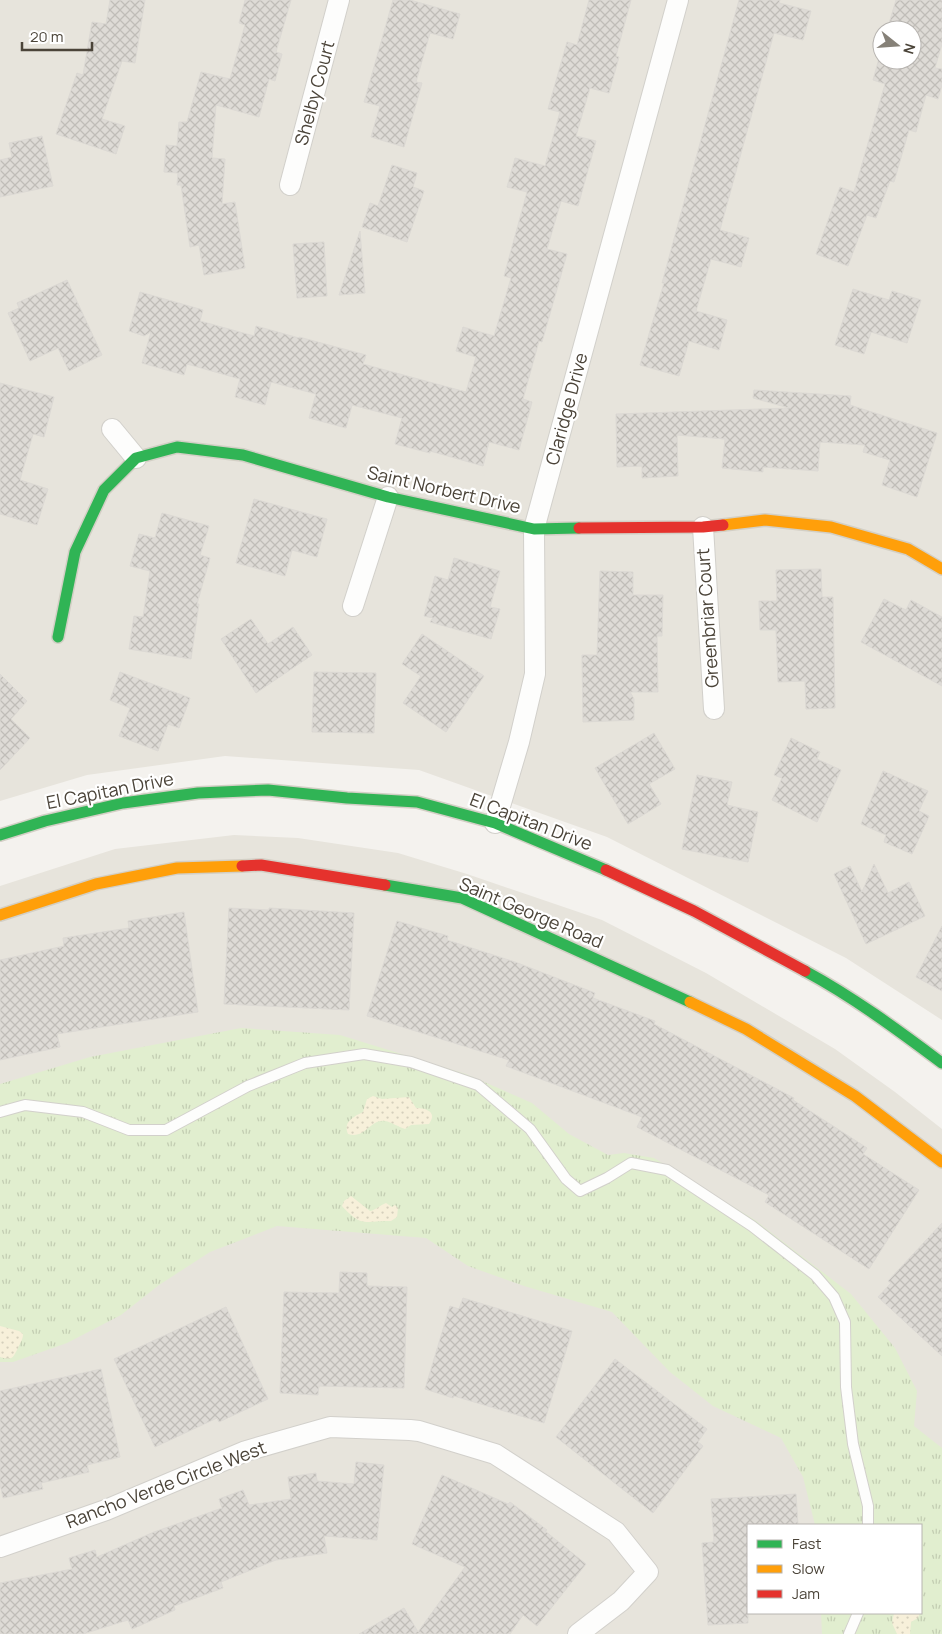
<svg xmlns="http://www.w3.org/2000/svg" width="942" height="1634" viewBox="0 0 942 1634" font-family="Manrope,sans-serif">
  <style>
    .residential { fill: #e7e4dc; fill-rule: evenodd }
    .grass { fill: url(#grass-tufts) }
    .sand { fill: url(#sand-dots) }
    .building { fill: url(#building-cross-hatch); stroke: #dcd9d4 }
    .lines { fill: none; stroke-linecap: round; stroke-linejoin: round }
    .lane-casing { stroke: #d2d0cb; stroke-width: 12 }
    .street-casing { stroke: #d2d0cb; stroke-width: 22 }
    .fast-casing { stroke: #d3cfc5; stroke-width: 14 }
    .slow-casing { stroke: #d3cfc5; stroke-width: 14 }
    .jam-casing { stroke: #d3cfc5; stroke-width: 14 }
    .lane { stroke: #fdfdfc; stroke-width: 10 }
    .street { stroke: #fdfdfc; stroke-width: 20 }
    .fast { stroke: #30b455; stroke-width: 11 }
    .slow { stroke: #ff9f0a; stroke-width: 11 }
    .jam { stroke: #e5322d; stroke-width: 11 }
    .labels { text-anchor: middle; stroke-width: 4.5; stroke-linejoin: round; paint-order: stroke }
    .street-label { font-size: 18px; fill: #4b4439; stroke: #fff }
  </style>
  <defs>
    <pattern id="grass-tufts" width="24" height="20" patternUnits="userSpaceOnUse" patternTransform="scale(1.25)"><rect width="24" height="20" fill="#e1eecf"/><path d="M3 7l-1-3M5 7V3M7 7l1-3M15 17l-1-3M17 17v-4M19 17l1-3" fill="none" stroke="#c3cdb2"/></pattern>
    <pattern id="sand-dots" width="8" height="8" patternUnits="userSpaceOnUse" patternTransform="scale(1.25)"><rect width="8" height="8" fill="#f7f0da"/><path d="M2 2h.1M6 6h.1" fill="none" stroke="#d5cfbc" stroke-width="1.8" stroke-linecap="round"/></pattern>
    <pattern id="building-cross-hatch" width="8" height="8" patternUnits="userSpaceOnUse" patternTransform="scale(1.25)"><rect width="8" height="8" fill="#dedbd6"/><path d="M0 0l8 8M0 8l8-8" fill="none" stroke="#c0bdb8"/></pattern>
  </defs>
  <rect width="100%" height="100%" fill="#f4f2ee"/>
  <!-- residential -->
  <g class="residential">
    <path d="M 0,0 L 942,0 L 942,1020 L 846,958 L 607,837 L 419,770 L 225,756 L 87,775 L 0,801 ZM 882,30 L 912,30 L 912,60 L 882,60 Z"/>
    <path d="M 234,835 L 298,838 L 398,853 L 467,874 L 602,920 L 706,973 L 835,1049 L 895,1092 L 942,1129 L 942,1634 L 0,1634 L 0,886 L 115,849 ZM 748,1525 L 921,1525 L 921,1613 L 748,1613 Z"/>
  </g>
  <!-- grass -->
  <polygon class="grass" points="241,1028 340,1035 466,1074 532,1103 569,1134 608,1155 624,1153 654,1158 755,1220 851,1294 895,1348 917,1391 914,1426 942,1448 942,1634 822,1634 821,1613 921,1613 921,1525 815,1525 803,1477 781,1438 713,1406 670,1372 612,1312 524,1286 468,1266 426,1238 277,1226 210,1252 159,1285 121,1315 67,1343 13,1362 0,1362 0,1084 90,1057"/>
  <!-- sand -->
  <g class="sand">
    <path d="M 373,1096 L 382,1099 L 409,1097 L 416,1108 C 426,1108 438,1112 429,1124 L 411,1125 L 405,1129 C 398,1127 392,1122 385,1121 C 370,1119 365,1140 348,1134 C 343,1122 353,1117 363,1112 L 367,1099 Z"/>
    <path d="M 351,1196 L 370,1211 C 376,1210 380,1205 386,1203 L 392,1207 L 395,1205 L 398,1208 L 397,1217 L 391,1221 C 365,1220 363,1229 342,1206 L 344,1201 Z"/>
    <path d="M 0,1326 L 19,1331 L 23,1334 C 23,1339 21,1341 19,1346 C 13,1357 14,1361 0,1357 Z"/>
    <polygon points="894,1613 920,1613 918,1618 911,1622 910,1634 897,1634 892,1623"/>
  </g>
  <!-- building -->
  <g class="building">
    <polygon points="110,0 145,0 135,63 122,61 102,119 125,126 116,154 56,134 77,73 83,75 92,22 106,24"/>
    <polygon points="245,0 291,0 276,52 282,54 275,81 269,79 259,117 216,105 212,158 225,159 222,204 235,202 245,268 204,275 199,245 190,247 181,185 177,185 178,173 164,172 166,145 177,146 179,122 187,122 201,72 230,79 245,25 239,23"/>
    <polygon points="393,0 410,0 460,14 453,39 430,33 416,82 422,83 404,147 371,137 380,106 364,102"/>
    <polygon points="589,0 631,0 616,56 619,57 609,93 590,88 576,136 596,141 578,206 561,201 547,249 567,254 542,342 539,341 523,399 532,402 519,450 489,442 483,466 430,451 430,453 395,444 402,418 352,405 346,428 309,418 316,394 271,382 265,405 235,397 240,379 187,364 184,375 142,363 151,332 144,336 129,331 140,292 203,310 200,321 254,336 256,326 299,338 299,337 366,355 363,364 466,392 476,357 456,351 463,327 494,336 511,278 504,276 527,192 507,187 515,158 545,166 560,112 548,109 567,42 577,45"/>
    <polygon points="739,0 780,0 779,3 811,11 803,40 774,33 720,230 749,238 741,267 711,259 696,311 727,320 719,350 689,341 679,376 640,365 664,283 662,283"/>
    <polygon points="896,0 942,0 942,44 935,68 942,69 942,85 938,99 926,95 916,132 909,130 894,182 890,181 876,218 867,215 848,266 816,254 840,187 854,192 885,84 873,80 882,48 882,60 912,60 912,30 887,30"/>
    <polygon points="42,136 53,186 0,197 0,160 12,157 9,143"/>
    <polygon points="392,165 417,173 413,187 424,191 407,242 362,227 370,203 378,206"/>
    <polygon points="360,231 365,293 339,295"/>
    <polygon points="324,242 327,296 297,298 293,244"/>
    <polygon points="67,280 102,355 69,371 58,348 30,361 8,313 19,308 17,303"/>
    <polygon points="853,289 889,300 892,291 921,300 907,343 871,332 864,354 835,345"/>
    <polygon points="0,383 54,397 44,437 33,434 20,480 48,489 37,525 0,514"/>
    <polygon points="754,390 851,396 850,405 937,433 917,497 882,485 890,460 863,452 865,445 820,442 818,471 763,467 763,472 722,468 725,439 677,435 678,476 642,478 642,466 617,467 616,414 789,408 753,398"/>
    <polygon points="254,499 327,519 317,557 292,550 285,576 236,563"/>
    <polygon points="162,513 209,526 200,555 210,558 197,604 199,604 191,659 129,649 134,616 143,617 150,571 130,566 139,534 155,538"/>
    <polygon points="454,558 500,571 490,607 500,609 491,639 430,622 433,618 424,616 435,576 448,580"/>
    <polygon points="821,569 822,597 833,597 835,708 806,709 805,681 778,682 776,630 760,630 759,601 777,601 776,570"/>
    <polygon points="600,571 633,572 633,595 663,595 662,636 657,636 658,692 630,692 634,699 634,720 583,722 582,655 597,655"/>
    <polygon points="884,599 906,610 911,600 942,617 942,686 861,642"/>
    <polygon points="251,619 268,644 293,627 312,655 256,693 221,639"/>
    <polygon points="422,634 484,676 446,732 403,703 421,676 402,664"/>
    <polygon points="120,672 190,698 179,728 168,724 158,751 119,736 130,708 110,700"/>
    <polygon points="314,672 376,673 374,733 312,732"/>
    <polygon points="0,674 27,701 11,719 30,738 0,770"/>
    <polygon points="654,733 675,769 649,784 661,804 628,824 595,768"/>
    <polygon points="791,738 820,752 817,759 841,770 817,822 772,800 782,778 774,775"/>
    <polygon points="883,771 928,791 919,811 929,816 912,854 884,842 886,835 861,824"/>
    <polygon points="697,775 732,782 727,805 758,812 748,862 682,849"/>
    <polygon points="874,864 888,893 909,882 925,916 866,944 834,874 850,866 862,892"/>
    <polygon points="229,908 269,910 269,908 354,913 349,1010 224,1004"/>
    <polygon points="184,912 198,1012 57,1034 60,1047 0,1060 0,960 64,946 63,938 129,928 128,921"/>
    <polygon points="397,921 448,936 447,940 515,962 595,993 593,998 655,1021 654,1024 794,1098 793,1100 867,1148 863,1154 919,1190 869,1269 765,1202 769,1195 637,1127 642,1117 506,1066 509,1060 367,1016"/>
    <polygon points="942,926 942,991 916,977"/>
    <polygon points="942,1223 942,1356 878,1297 891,1283 888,1281"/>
    <polygon points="340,1272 367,1273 367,1286 407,1287 404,1388 319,1386 318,1395 280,1393 284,1292 339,1293"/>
    <polygon points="463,1298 572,1331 544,1423 454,1396 453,1398 425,1389 450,1306 459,1309"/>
    <polygon points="226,1307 268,1399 219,1422 217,1418 155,1447 114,1359"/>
    <polygon points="615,1359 707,1429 698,1442 703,1446 653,1513 556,1437"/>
    <polygon points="101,1369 120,1457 87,1465 89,1472 41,1483 43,1489 3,1498 0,1484 0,1391"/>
    <polygon points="356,1462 384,1465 377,1540 324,1536 327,1553 276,1560 221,1582 223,1588 174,1606 175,1610 132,1629 128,1620 83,1634 0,1634 0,1583 72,1569 69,1558 95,1550 97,1557 154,1532 222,1508 219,1499 243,1490 249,1505 291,1499 288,1477 316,1473 317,1481 354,1484"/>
    <polygon points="442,1475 508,1504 510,1502 547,1530 545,1531 586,1564 537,1626 523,1615 510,1634 359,1634 404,1608 418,1632 465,1567 412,1544"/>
    <polygon points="796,1494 798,1525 748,1525 748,1623 708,1625 702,1543 714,1542 711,1499"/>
  </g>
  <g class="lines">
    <defs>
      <g id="lane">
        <polyline points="0,1112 25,1105 83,1112 129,1130 166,1130 248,1086 305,1063 364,1054 411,1062 478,1085 530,1129 566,1179 580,1191 607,1178 631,1163 667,1170 752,1226 815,1275 834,1297 845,1322 846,1387 853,1444 868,1506 868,1525"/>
        <polyline points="849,1634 858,1613"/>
      </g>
      <g id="street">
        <polyline points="290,185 339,0"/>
        <polyline points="112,429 136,458"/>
        <polyline points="703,527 714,709"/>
        <polyline points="353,606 388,497"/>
        <polyline points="495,823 519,742 535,674 534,529 678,0"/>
        <polyline points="0,1547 106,1510 246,1451 330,1427 410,1430 419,1431 495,1454 616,1532 648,1572 621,1601 578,1634"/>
      </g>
      <g id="fast">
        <polyline points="58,637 75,552 104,490 136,458 177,447 243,455 388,497 534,529 579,528"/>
        <polyline points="0,835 45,821 123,803 198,793 268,790 347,798 417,802 495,823 606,870"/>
        <polyline points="385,885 462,898 690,1002"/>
        <path d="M 805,971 C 853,997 898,1030 942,1063"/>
      </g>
      <g id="slow">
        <polyline points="723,525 765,520 831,527 908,549 942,569"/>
        <polyline points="0,915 96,884 177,868 242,866"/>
        <polyline points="690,1002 746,1029 855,1096 942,1162"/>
      </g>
      <g id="jam">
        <polyline points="579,528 703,527 723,525"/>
        <polyline points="242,866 261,865 385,885"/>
        <polyline points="606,870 694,911 805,971"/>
      </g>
    </defs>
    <!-- lane casing -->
    <use href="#lane" class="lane-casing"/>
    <!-- street casing -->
    <use href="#street" class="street-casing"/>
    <!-- fast casing -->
    <use href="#fast" class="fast-casing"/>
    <!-- slow casing -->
    <use href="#slow" class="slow-casing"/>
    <!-- jam casing -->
    <use href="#jam" class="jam-casing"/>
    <!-- lane -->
    <use href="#lane" class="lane"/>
    <!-- street -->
    <use href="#street" class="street"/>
    <!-- fast -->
    <use href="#fast" class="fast"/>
    <!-- slow -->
    <use href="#slow" class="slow"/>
    <!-- jam -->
    <use href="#jam" class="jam"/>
  </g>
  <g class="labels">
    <!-- street labels -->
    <g class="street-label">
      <text transform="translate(315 93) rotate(-75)" y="6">Shelby Court</text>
      <text transform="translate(567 409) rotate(-75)" y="6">Claridge Drive</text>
      <text transform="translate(444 490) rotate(13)" y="6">Saint Norbert Drive</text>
      <text transform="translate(708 618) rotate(-94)" y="6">Greenbriar Court</text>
      <text transform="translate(110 791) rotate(-11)" y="6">El Capitan Drive</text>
      <text transform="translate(531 822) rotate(21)" y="6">El Capitan Drive</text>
      <text transform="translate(531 913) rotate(23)" y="6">Saint George Road</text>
      <text transform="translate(166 1485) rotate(-21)" y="6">Rancho Verde Circle West</text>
    </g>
  </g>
  <!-- legend -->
  <rect x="747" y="1524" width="175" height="90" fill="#ffffff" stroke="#b7b4b0"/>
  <rect x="757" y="1540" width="25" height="8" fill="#30b455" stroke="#b7b4b0"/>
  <text x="792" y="1549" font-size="15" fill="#4b4439">Fast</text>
  <rect x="757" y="1565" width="25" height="8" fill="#ff9f0a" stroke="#b7b4b0"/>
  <text x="792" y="1574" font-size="15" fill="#4b4439">Slow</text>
  <rect x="757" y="1590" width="25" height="8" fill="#e5322d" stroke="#b7b4b0"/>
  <text x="792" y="1599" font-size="15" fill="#4b4439">Jam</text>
  <!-- north arrow -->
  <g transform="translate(897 45) rotate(107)"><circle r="24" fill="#ffffff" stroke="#b7b4b0"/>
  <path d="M0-4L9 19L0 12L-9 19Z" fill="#868178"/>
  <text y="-8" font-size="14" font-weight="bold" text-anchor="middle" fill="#4b4439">N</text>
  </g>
  <!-- scale -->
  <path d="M22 42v8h70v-8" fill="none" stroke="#4b4439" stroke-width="2.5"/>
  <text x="30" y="42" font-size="15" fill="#4b4439" stroke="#ffffff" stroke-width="4" paint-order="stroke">20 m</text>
</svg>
